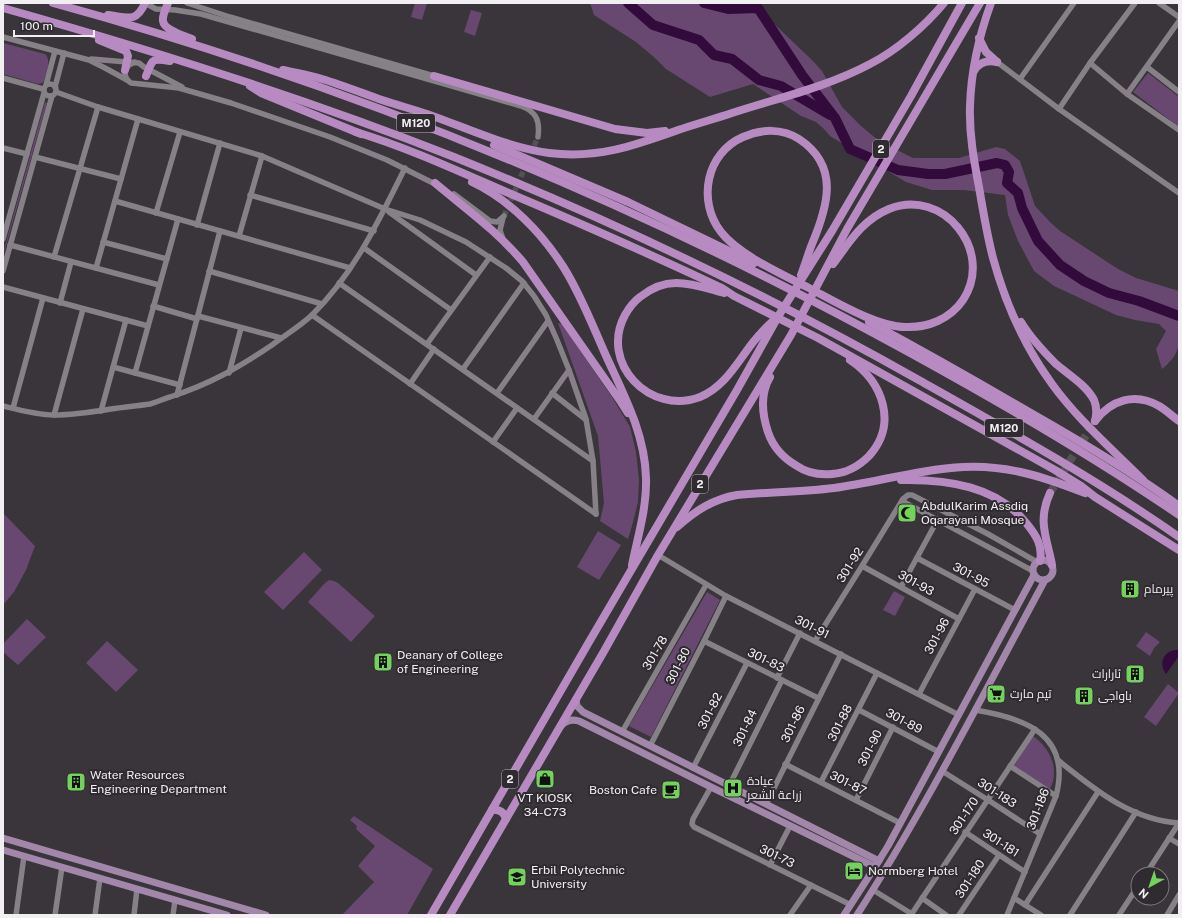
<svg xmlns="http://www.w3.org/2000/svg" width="1182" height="918" viewBox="0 0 1182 918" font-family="'Public Sans',Cairo,sans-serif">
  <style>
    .green { fill: #684870 }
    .water { fill: #330a3c }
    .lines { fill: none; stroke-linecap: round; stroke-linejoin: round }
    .river { stroke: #330a3c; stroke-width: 10 }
    .minor-tunnel { stroke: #555156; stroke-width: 5.5; stroke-dasharray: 5.5 3; stroke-linecap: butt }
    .highway-tunnel { stroke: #555156; stroke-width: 8; stroke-dasharray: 8 4; stroke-linecap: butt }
    .minor { stroke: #868187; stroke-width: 5.5 }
    .major { stroke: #a387aa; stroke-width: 7 }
    .highway { stroke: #b78bc2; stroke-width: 8 }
    .labels { text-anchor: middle; stroke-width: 4; stroke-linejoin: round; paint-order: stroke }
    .shield { fill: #2f2b30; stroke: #b8b4b8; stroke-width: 1 }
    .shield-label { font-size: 11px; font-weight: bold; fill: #f2eff2 }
    .poi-label { font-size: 12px; fill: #f2eff2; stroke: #2f2b30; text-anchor: start }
    .street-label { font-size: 12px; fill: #f2eff2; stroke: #2f2b30 }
  </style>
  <rect width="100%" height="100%" fill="#39353a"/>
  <!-- green -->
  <g class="green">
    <polygon points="415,3 427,3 422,20 411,17"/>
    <path d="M 590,3 L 750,3 L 771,21 L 813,61 L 822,71 L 842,107 L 860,125 L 879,141 L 913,158 L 959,158 L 996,147 L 1005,149 L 1020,161 L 1035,206 L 1051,223 L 1060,231 L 1118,269 L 1136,278 L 1179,291 C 1179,306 1182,341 1176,353 C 1173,359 1167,365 1162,369 L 1156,349 L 1166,331 L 1159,324 L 1135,320 L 1116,315 L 1054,286 L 1034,271 L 1018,241 L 1008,215 L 1005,195 L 964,190 L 932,190 L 906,182 L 830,136 L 824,129 L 816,122 L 801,116 L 753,84 L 710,97 L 666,69 L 655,58 L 636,42 L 594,15 Z"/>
    <polygon points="471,10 482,13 475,36 464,32"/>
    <path d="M 3,43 L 45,54 C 52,61 46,73 44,81 L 42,83 L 38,84 L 3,74 Z"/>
    <polygon points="1148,73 1179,97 1179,127 1133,92"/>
    <polygon points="45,102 47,103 3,256 3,253"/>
    <polygon points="558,323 562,324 612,397 630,427 636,452 639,480 638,502 632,526 628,539 600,521 604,503 598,436"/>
    <polygon points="3,513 35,546 26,570 14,592 3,605"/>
    <polygon points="598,531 621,545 599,580 577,567"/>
    <polygon points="304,552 322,570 283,610 264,592"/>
    <polygon points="329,580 334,581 338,583 375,616 351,642 308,602 324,584"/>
    <polygon points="894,591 905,597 895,616 883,610"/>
    <polygon points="707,592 720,600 651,737 629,726"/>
    <polygon points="27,619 46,637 18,665 3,652 3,644"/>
    <polygon points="1146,632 1160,642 1154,648 1150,656 1136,646"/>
    <polygon points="107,641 138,670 116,692 86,663"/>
    <polygon points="1168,684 1179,693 1156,726 1144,717"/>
    <path d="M 1033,736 C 1050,748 1060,769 1050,789 L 1014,766 Z"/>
    <polygon points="354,816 433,869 407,915 342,915 374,882 358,866 375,846 356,829 357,826 350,820"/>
  </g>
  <!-- water -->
  <path class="water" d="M 1174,650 L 1179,650 L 1179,656 L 1166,674 C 1159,665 1162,653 1174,650 Z"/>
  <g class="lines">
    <!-- river -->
    <g class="river">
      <polyline points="628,3 653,25 699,40 714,55 732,59 759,80 781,86 830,115"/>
      <polyline points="704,3 728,9 758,8 802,75 835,118 850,149 898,170 928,174 945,174 997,163 1005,165 1009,172 1007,183 1018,193 1022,208 1038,241 1060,265 1084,281 1109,293 1139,301 1179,316"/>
    </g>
    <!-- minor-tunnel -->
    <polyline class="minor-tunnel" points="504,216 538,137"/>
    <!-- highway-tunnel -->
    <polyline class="highway-tunnel" points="1050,493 1093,424"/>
    <!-- minor -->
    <g class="minor">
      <path d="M 145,3 L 156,9 L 175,10 L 201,14 L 521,106 C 537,112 540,121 538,137"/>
      <polyline points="187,3 230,17 434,76"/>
      <polyline points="1159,3 1179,17"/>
      <polyline points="3,37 89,60 105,68 127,80"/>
      <polyline points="91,59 139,63 144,67 182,87"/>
      <path d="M 135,62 L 129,65 C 123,71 124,78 131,83 L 179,88 L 231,103 L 330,137 L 387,160 L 437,185"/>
      <polyline points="997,62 1059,109 1179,193"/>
      <polyline points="1090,63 1127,94 1179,130"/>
      <polyline points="1147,67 1179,92"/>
      <polyline points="3,78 43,89"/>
      <polyline points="1020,79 1074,3"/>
      <circle cx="50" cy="90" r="6"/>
      <polyline points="46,85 55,51"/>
      <polyline points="55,87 64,53"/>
      <polyline points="56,92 98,107 262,156 385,209 420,220 466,242 506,268 522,281 534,296 546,315 557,340 569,370 586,419 593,461 596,514"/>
      <polyline points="1127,94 1179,21"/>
      <polyline points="1059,109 1090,63 1135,3"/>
      <polyline points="3,148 27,154"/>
      <polyline points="35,157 121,179"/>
      <polyline points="454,194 490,221 497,222 504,216"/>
      <polyline points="250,195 374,231"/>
      <polyline points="115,201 350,268"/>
      <polyline points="389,212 476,275"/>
      <polyline points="156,213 180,132"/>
      <polyline points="503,218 500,230 503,239"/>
      <polyline points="197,225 220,143"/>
      <polyline points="239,236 262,156"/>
      <polyline points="3,239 44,93"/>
      <polyline points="103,242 167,259"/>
      <polyline points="10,245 159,285"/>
      <polyline points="364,248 451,310"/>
      <polyline points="54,257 98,107"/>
      <polyline points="96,268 138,119"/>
      <polyline points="3,271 52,96"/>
      <polyline points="209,271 322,304"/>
      <polyline points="339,283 593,461"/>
      <polyline points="3,287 148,326"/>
      <polyline points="60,303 71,262"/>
      <polyline points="153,306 197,319"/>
      <polyline points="312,315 596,514"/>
      <polyline points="198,316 281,338"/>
      <polyline points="427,344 490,257"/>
      <polyline points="113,367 180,385"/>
      <polyline points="463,369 524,283"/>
      <polyline points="135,373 178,219"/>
      <polyline points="229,373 241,328"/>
      <polyline points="410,384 434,349"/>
      <polyline points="497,393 548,321"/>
      <polyline points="552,393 585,419"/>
      <polyline points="177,395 220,231"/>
      <path d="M 3,406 C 19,410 37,415 54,415 C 73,415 92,412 111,409 C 124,407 137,406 150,404 C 157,402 163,399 170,397 C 210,384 238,368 272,345 C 285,335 302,325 313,314 C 355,272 379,220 405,168"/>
      <polyline points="13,408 43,298"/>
      <polyline points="101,411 126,320"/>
      <polyline points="54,415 83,309"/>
      <polyline points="534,419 569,370"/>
      <polyline points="493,442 517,408"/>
      <polyline points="902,501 1033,571"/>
      <polyline points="658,555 726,596 959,715"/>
      <polyline points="917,558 1015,610"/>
      <polyline points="862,566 959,619"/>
      <polyline points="901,587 938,519"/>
      <polyline points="704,641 818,698"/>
      <polyline points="815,641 862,566 903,499 908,495 912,495 988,534 1037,562"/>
      <polyline points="777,678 800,633"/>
      <polyline points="919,694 975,589"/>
      <polyline points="859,710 939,752"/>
      <path d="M 975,710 C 1025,718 1072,735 1056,796 L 1007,915"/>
      <polyline points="622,732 706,585"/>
      <polyline points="650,746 704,641 726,596"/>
      <path d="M 1059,761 C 1094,789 1131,820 1179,823"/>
      <polyline points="785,764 900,823"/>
      <polyline points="1010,766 1056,796"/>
      <polyline points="693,768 747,663"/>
      <polyline points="942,771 988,800 1040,834"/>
      <polyline points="821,782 877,673"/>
      <polyline points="729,786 782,680"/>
      <polyline points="711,787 693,819 692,824 694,827 851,905"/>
      <polyline points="856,800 893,727"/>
      <polyline points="766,804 841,654"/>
      <polyline points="965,832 1025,872"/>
      <polyline points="1169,838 1179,844"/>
      <polyline points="770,865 790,826"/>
      <polyline points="1146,874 1179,823"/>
      <polyline points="873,890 912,914"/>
      <polyline points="922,898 946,915"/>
      <polyline points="1014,898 1041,915"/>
      <polyline points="1025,905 1098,792"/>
      <polyline points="16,915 24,856"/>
      <polyline points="55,915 62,867"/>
      <polyline points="95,915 100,878"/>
      <polyline points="134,915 137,889"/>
      <polyline points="173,915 175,900"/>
      <polyline points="790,915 811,885"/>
      <polyline points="911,915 1035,729"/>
      <polyline points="959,915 999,855"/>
      <polyline points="1070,915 1136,812"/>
      <polyline points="1119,915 1138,886"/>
      <polyline points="1167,915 1179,895"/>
    </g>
    <!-- major -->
    <g class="major">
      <circle cx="1043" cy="570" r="10"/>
      <polyline points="576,699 577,706 583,712 879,861"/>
      <path d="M 561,726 C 566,720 572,719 579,721 L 711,787 L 875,867"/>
      <polyline points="3,838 266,915"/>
      <polyline points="3,850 227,915"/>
      <polyline points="844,915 875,867 888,846 1034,575"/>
      <path d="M 857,915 C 926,807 984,693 1045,580"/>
    </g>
    <!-- highway -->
    <g class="highway">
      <path d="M 53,3 C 352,85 640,204 912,354 C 1003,404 1093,456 1179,515"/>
      <path d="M 168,3 C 166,8 162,16 163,21 C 164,30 184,36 192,39"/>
      <path d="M 991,3 C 979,36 971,71 970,106 C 969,134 974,161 979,187 C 983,211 987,235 993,258 C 1005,302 1025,347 1052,384 C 1078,420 1112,449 1143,480"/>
      <path d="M 3,8 C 156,51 307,99 454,157 C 613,221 768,295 917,379 C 1006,429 1096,479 1179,537"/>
      <path d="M 108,15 C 126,17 136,24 145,3"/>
      <polyline points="979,38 986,52 997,62"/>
      <polyline points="99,40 126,51 128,56 125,70"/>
      <path d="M 283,70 C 296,73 309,75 322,79 C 342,85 362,93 382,100 C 397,105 412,109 427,114 C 467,128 506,147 549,153 C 597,159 633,146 678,130 C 696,124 714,119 732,113 C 778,98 827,87 870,64 C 896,51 925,26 944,3"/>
      <path d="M 974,71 C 979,62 988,60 997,62"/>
      <path d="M 146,76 C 153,59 151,58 170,61"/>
      <polyline points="434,76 615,129 647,133 665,131"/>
      <polyline points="250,86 261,93 361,134"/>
      <path d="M 356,132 C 409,148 460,172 511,194 C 582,224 652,255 722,288 L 734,296 L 818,338 L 1055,470 L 1081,486 L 1095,497 L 1179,550"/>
      <polyline points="494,145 628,202 754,263"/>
      <path d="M 472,182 C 510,200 542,233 564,268 C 581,295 594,329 607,358 C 625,397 645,435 646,478 C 647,507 638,536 632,565"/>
      <path d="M 435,183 C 466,209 497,231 523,262 L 621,402 L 628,413"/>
      <path d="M 801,275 C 805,265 808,254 812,244 C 828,206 840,166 799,139 C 782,128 761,129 743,137 C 706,153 697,201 721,232 C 739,255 783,275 809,288 C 834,301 877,327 905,327 C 928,328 950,319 963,300 C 995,251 943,187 889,209 C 862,220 849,243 833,264"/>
      <path d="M 724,293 C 709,289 693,283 676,283 C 663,283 650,289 640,297 C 633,302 629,308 625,315 C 599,363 650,416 700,397 C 725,387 738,361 754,341 C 760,334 766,327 773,321"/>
      <path d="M 869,322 C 923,351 976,381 1029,412 C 1080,441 1131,471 1179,506"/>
      <path d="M 1021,322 C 1030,337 1043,351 1056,364 C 1069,375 1086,385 1094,400 C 1097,407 1097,413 1095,421"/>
      <path d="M 770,377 C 760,394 762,414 768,432 C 773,447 783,458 797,466 C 807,473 820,475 832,474 C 847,473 859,466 869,456 C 898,424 883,382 850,360"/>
      <path d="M 1095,421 C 1111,400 1135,392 1159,406 C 1166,410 1172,416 1179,421"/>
      <path d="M 901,480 C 947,479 997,486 1027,524 C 1036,535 1043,546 1040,561"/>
      <path d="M 1050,493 C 1037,521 1047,538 1052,565"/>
      <path d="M 677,527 C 695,511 713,499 737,495 C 769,492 802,492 834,488 C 878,482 920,469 964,467 C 1008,465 1044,477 1085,493"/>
      <path d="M 492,810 C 499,809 504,812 506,819"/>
      <polyline points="431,915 589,642 737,390 779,315 832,231 911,96 962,3"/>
      <polyline points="450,915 603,653 658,555 791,335 847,229 980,3"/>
    </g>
  </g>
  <!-- icons -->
  <defs>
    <symbol id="mosque-square" viewBox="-11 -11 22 22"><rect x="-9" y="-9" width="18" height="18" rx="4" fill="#74d25c" stroke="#2f2b30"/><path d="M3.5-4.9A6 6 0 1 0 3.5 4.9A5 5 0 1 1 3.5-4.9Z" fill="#111"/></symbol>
    <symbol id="building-square" viewBox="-11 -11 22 22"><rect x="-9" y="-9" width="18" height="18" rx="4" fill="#74d25c" stroke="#2f2b30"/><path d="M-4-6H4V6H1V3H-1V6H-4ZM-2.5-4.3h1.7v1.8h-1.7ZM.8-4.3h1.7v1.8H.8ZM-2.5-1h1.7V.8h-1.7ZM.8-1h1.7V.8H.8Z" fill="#111"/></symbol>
    <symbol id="supermarket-square" viewBox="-11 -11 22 22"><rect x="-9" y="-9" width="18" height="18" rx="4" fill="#74d25c" stroke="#2f2b30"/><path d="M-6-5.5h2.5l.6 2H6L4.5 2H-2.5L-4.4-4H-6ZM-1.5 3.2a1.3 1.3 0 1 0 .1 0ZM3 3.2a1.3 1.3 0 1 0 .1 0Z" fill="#111"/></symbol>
    <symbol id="shop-square" viewBox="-11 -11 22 22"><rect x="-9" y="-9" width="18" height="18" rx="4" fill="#74d25c" stroke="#2f2b30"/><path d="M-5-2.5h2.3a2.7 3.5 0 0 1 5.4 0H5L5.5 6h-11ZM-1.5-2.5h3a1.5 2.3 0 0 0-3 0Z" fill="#111"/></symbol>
    <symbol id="hospital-square" viewBox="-11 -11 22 22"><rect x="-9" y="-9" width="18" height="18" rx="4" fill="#74d25c" stroke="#2f2b30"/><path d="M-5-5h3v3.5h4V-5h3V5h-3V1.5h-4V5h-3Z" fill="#111"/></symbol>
    <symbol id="cafe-square" viewBox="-11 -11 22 22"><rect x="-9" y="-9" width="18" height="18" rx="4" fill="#74d25c" stroke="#2f2b30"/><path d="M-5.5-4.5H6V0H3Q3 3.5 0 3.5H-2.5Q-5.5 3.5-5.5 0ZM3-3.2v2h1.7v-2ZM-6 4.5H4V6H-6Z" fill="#111"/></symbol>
    <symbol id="hotel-square" viewBox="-11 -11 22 22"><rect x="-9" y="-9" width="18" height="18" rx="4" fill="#74d25c" stroke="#2f2b30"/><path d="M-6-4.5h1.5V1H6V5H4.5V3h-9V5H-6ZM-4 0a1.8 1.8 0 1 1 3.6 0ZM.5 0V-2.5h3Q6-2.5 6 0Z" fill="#111"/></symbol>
    <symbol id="university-square" viewBox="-11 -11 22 22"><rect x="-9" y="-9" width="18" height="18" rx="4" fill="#74d25c" stroke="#2f2b30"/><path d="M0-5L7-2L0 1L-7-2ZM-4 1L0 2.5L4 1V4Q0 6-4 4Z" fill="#111"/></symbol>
  </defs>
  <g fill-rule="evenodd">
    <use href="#mosque-square" x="896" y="502" width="22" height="22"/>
    <use href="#building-square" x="1119" y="578" width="22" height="22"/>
    <use href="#building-square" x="372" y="651" width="22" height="22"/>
    <use href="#building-square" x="1124" y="663" width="22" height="22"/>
    <use href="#supermarket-square" x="985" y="683" width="22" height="22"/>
    <use href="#building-square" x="1073" y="685" width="22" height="22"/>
    <use href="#shop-square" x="534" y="768" width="22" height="22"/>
    <use href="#building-square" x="65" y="771" width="22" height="22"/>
    <use href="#hospital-square" x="722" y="777" width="22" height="22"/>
    <use href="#cafe-square" x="660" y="779" width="22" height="22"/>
    <use href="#hotel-square" x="843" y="860" width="22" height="22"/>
    <use href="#university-square" x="506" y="866" width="22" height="22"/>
  </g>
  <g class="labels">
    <!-- shield labels -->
    <g class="shield">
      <rect x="397" y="114" width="38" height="18" rx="3"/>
      <rect x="873" y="140" width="16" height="18" rx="3"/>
      <rect x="985" y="419" width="38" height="18" rx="3"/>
      <rect x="692" y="475" width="16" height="18" rx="3"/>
      <rect x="502" y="770" width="16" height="18" rx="3"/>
    </g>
    <g class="shield-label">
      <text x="416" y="127">M120</text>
      <text x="881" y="153">2</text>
      <text x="1004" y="432">M120</text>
      <text x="700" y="488">2</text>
      <text x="510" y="783">2</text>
    </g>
    <!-- poi labels -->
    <g class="poi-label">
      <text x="921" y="510">AbdulKarim Assdiq<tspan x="921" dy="14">Oqarayani Mosque</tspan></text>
      <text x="1144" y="593">پیرمام</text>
      <text x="397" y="659">Deanary of College<tspan x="397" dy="14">of Engineering</tspan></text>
      <text x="1121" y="678" text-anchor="end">ئارارات</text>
      <text x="1010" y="698">تيم مارت</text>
      <text x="1098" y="700">باواجی</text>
      <text x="90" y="779">Water Resources<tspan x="90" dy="14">Engineering Department</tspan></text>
      <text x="747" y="785">عيادة<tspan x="747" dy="14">زراعة الشعر</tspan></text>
      <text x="657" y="794" text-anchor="end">Boston Cafe</text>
      <text x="545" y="802" text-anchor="middle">VT KIOSK<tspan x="545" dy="14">34-C73</tspan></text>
      <text x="531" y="874">Erbil Polytechnic<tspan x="531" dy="14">University</tspan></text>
      <text x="868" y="875">Normberg Hotel</text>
    </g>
    <!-- street labels -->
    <g class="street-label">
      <text transform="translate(850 565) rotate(-58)" y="4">301-92</text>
      <text transform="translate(971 575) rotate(28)" y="4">301-95</text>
      <text transform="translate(916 583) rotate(29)" y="4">301-93</text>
      <text transform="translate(812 627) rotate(27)" y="4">301-91</text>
      <text transform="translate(937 636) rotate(-62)" y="4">301-96</text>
      <text transform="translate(655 653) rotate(-60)" y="4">301-78</text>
      <text transform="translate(766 660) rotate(26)" y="4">301-83</text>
      <text transform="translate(678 666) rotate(-63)" y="4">301-80</text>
      <text transform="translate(710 711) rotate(-63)" y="4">301-82</text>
      <text transform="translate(904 721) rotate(28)" y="4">301-89</text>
      <text transform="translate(840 723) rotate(-63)" y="4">301-88</text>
      <text transform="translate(793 724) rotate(-64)" y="4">301-86</text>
      <text transform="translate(745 728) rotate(-64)" y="4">301-84</text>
      <text transform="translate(870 748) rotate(-63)" y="4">301-90</text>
      <text transform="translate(848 783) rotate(27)" y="4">301-87</text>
      <text transform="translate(997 793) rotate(33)" y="4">301-183</text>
      <text transform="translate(1038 809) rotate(-69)" y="4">301-186</text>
      <text transform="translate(964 816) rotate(-56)" y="4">301-170</text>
      <text transform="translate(1001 843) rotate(33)" y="4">301-181</text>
      <text transform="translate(777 856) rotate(26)" y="4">301-73</text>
      <text transform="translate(970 879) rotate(-57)" y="4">301-180</text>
    </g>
  </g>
  <!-- border -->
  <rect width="1182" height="918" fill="none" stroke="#f2eff2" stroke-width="8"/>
  <!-- north arrow -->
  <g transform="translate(1150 886) rotate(220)"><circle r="19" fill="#2f2b30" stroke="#7d797e"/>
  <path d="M0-3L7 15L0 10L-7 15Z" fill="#74d25c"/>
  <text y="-6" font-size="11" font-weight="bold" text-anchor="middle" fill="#f2eff2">N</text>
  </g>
  <!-- scale -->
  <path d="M14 30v6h80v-6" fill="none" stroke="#f2eff2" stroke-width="2"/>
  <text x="20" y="30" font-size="12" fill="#f2eff2" stroke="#2f2b30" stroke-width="3" paint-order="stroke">100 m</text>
</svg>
